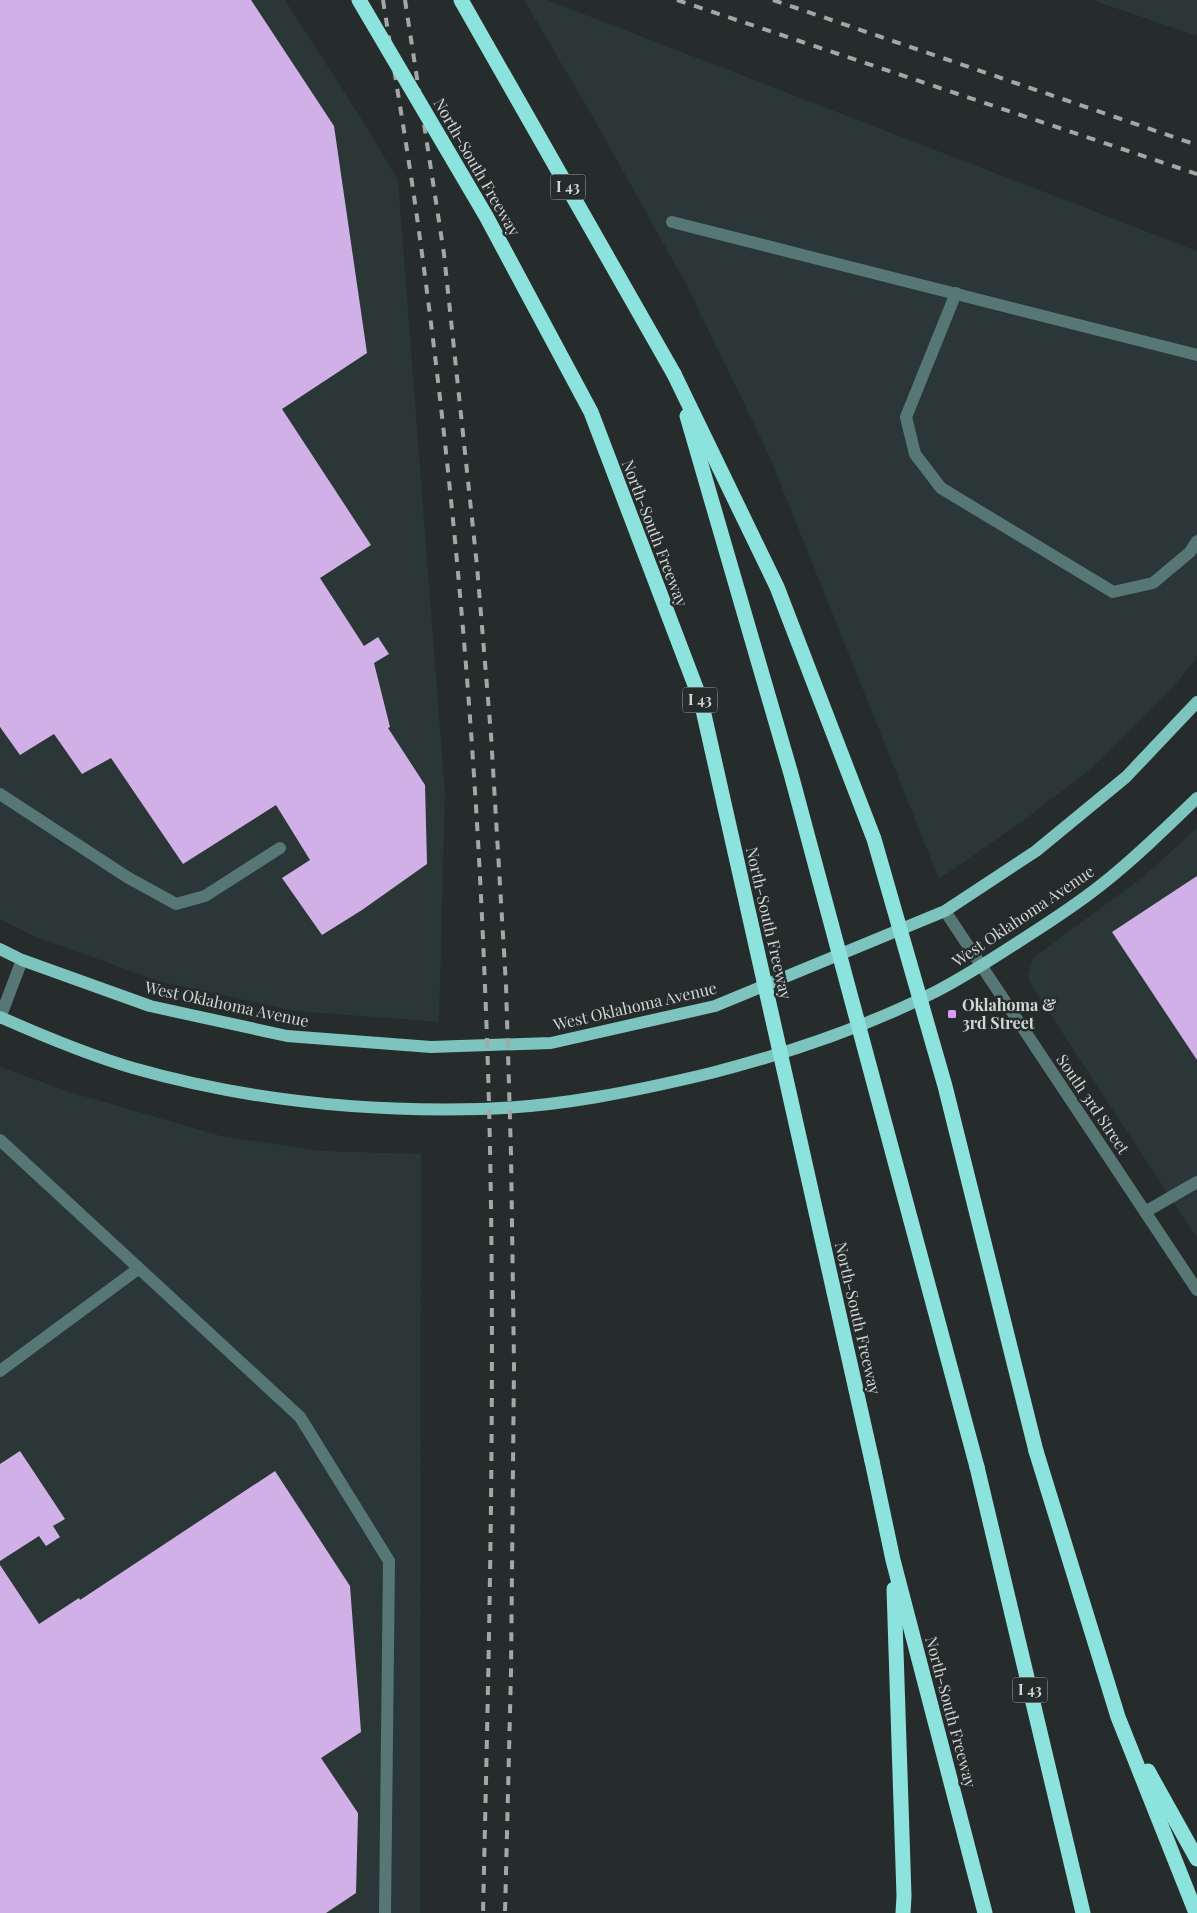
<svg xmlns="http://www.w3.org/2000/svg" width="1197" height="1913" viewBox="0 0 1197 1913" font-family="'Playfair Display',serif">
  <style>
    .built { fill: #2a3736 }
    .building { fill: #d1b0e7 }
    .lines { fill: none; stroke-linecap: round; stroke-linejoin: round }
    .minor { stroke: #567774; stroke-width: 12 }
    .major { stroke: #7dc4bf; stroke-width: 12 }
    .highway { stroke: #8ce2dc; stroke-width: 15 }
    .rail { stroke: #a3a8a7; stroke-width: 4; stroke-dasharray: 9 9; stroke-linecap: butt }
    .highway-bridge { stroke: #8ce2dc; stroke-width: 15 }
    .poi-dot { fill: #d69bfa; stroke: #262b2b; stroke-width: 2 }
    .labels { text-anchor: middle; stroke-width: 5; stroke-linejoin: round; paint-order: stroke }
    .shield { fill: #262b2b; stroke: #9ea3a2; stroke-width: 1 }
    .shield-label { font-size: 15px; font-weight: bold; fill: #d2d6d5 }
    .street-label { font-size: 16px; fill: #d2d6d5; stroke: #262b2b }
    .poi-label { font-size: 16px; font-weight: bold; fill: #d2d6d5; stroke: #262b2b; text-anchor: start }
  </style>
  <rect width="100%" height="100%" fill="#262b2b"/>
  <!-- built -->
  <g class="built">
    <polygon points="0,0 285,0 361,118 398,180 445,794 439,1022 295,1011 158,981 31,935 0,919"/>
    <polygon points="524,0 547,0 1197,251 1197,657 1179,680 1139,722 1086,773 1020,823 939,879 768,453 686,284 590,112"/>
    <polygon points="1092,0 1197,0 1197,36"/>
    <polygon points="1197,828 1197,1238 1031,985 1028,975 1033,958 1143,877"/>
    <polygon points="0,1067 70,1092 221,1136 323,1151 421,1154 420,1913 0,1913"/>
  </g>
  <!-- building -->
  <g class="building">
    <polygon points="0,0 251,0 334,126 367,353 282,409 371,545 320,578 364,646 378,637 389,654 374,663 390,727 388,728 425,785 427,864 362,910 322,935 282,878 310,860 276,805 183,864 111,758 82,774 54,734 20,755 0,727"/>
    <polygon points="1197,876 1197,1060 1112,932"/>
    <polygon points="20,1451 65,1519 53,1526 60,1537 46,1546 39,1536 0,1561 0,1464"/>
    <polygon points="275,1471 350,1586 361,1732 321,1758 358,1813 356,1893 326,1913 0,1913 0,1565 39,1624 79,1598 80,1600"/>
  </g>
  <g class="lines">
    <!-- minor -->
    <g class="minor">
      <polyline points="672,222 1197,355"/>
      <polyline points="956,293 906,417 915,454 941,488 1113,592 1153,583 1190,552 1197,541"/>
      <polyline points="0,794 127,877 176,904 205,896 280,848"/>
      <polyline points="945,911 1197,1290"/>
      <polyline points="0,1018 22,960"/>
      <polyline points="0,1140 300,1417 389,1561 385,1913"/>
      <polyline points="1145,1212 1197,1182"/>
      <polyline points="0,1371 138,1269"/>
    </g>
    <!-- major -->
    <g class="major">
      <polyline points="0,949 22,960 150,1006 287,1036 431,1047 551,1043 715,1006 945,911 1036,851 1126,777 1197,702"/>
      <path d="M 0,1017 C 43,1036 88,1055 133,1068 C 245,1100 365,1112 481,1109 C 559,1107 636,1091 711,1073 C 789,1053 866,1027 937,991 C 968,975 997,956 1026,937 C 1051,921 1077,904 1101,885 C 1134,859 1166,828 1197,798"/>
    </g>
    <!-- highway -->
    <g class="highway">
      <polyline points="461,0 674,374"/>
      <polyline points="1036,1451 1118,1717 1196,1913"/>
      <polyline points="872,1461 893,1560 985,1913"/>
      <polyline points="977,1467 1083,1913"/>
      <polyline points="894,1589 904,1896 903,1913"/>
      <polyline points="1148,1771 1197,1859"/>
    </g>
    <!-- rail -->
    <g class="rail">
      <path d="M 383,0 C 394,70 406,140 416,210 C 452,467 475,727 485,987 C 498,1296 490,1605 483,1913"/>
      <polyline points="405,0 444,254 477,566 491,735 506,985 511,1154 514,1364 511,1672 505,1913"/>
      <polyline points="677,0 1197,174"/>
      <polyline points="773,0 1197,145"/>
    </g>
    <!-- highway-bridge -->
    <g class="highway-bridge">
      <polyline points="359,0 486,216 591,412 701,701 872,1461"/>
      <polyline points="674,374 777,587 874,839 945,1086 1036,1451"/>
      <polyline points="687,416 791,774 977,1467"/>
    </g>
  </g>
  <!-- markers -->
  <rect class="poi-dot" x="947" y="1009" width="10" height="10" rx="2.5"/>
  <g class="labels">
    <!-- shield labels -->
    <g class="shield">
      <rect x="550.5" y="174.5" width="35" height="25" rx="4"/>
      <rect x="682.5" y="687.5" width="35" height="25" rx="4"/>
      <rect x="1012.5" y="1677.5" width="35" height="25" rx="4"/>
    </g>
    <g class="shield-label">
      <text x="568" y="192">I 43</text>
      <text x="700" y="705">I 43</text>
      <text x="1030" y="1695">I 43</text>
    </g>
    <!-- street labels -->
    <g class="street-label">
      <text transform="translate(477 167) rotate(60)" y="6">North-South Freeway</text>
      <text transform="translate(655 533) rotate(69)" y="6">North-South Freeway</text>
      <text transform="translate(1023 916) rotate(-34)" y="6">West Oklahoma Avenue</text>
      <text transform="translate(769 923) rotate(77)" y="6">North-South Freeway</text>
      <text transform="translate(227 1004) rotate(12)" y="6">West Oklahoma Avenue</text>
      <text transform="translate(635 1006) rotate(-13)" y="6">West Oklahoma Avenue</text>
      <text transform="translate(1093 1104) rotate(56)" y="6">South 3rd Street</text>
      <text transform="translate(858 1318) rotate(77)" y="6">North-South Freeway</text>
      <text transform="translate(951 1712) rotate(75)" y="6">North-South Freeway</text>
    </g>
    <!-- poi labels -->
    <g class="poi-label">
      <text x="962" y="1011">Oklahoma &amp;<tspan x="962" dy="18">3rd Street</tspan></text>
    </g>
  </g>
</svg>
